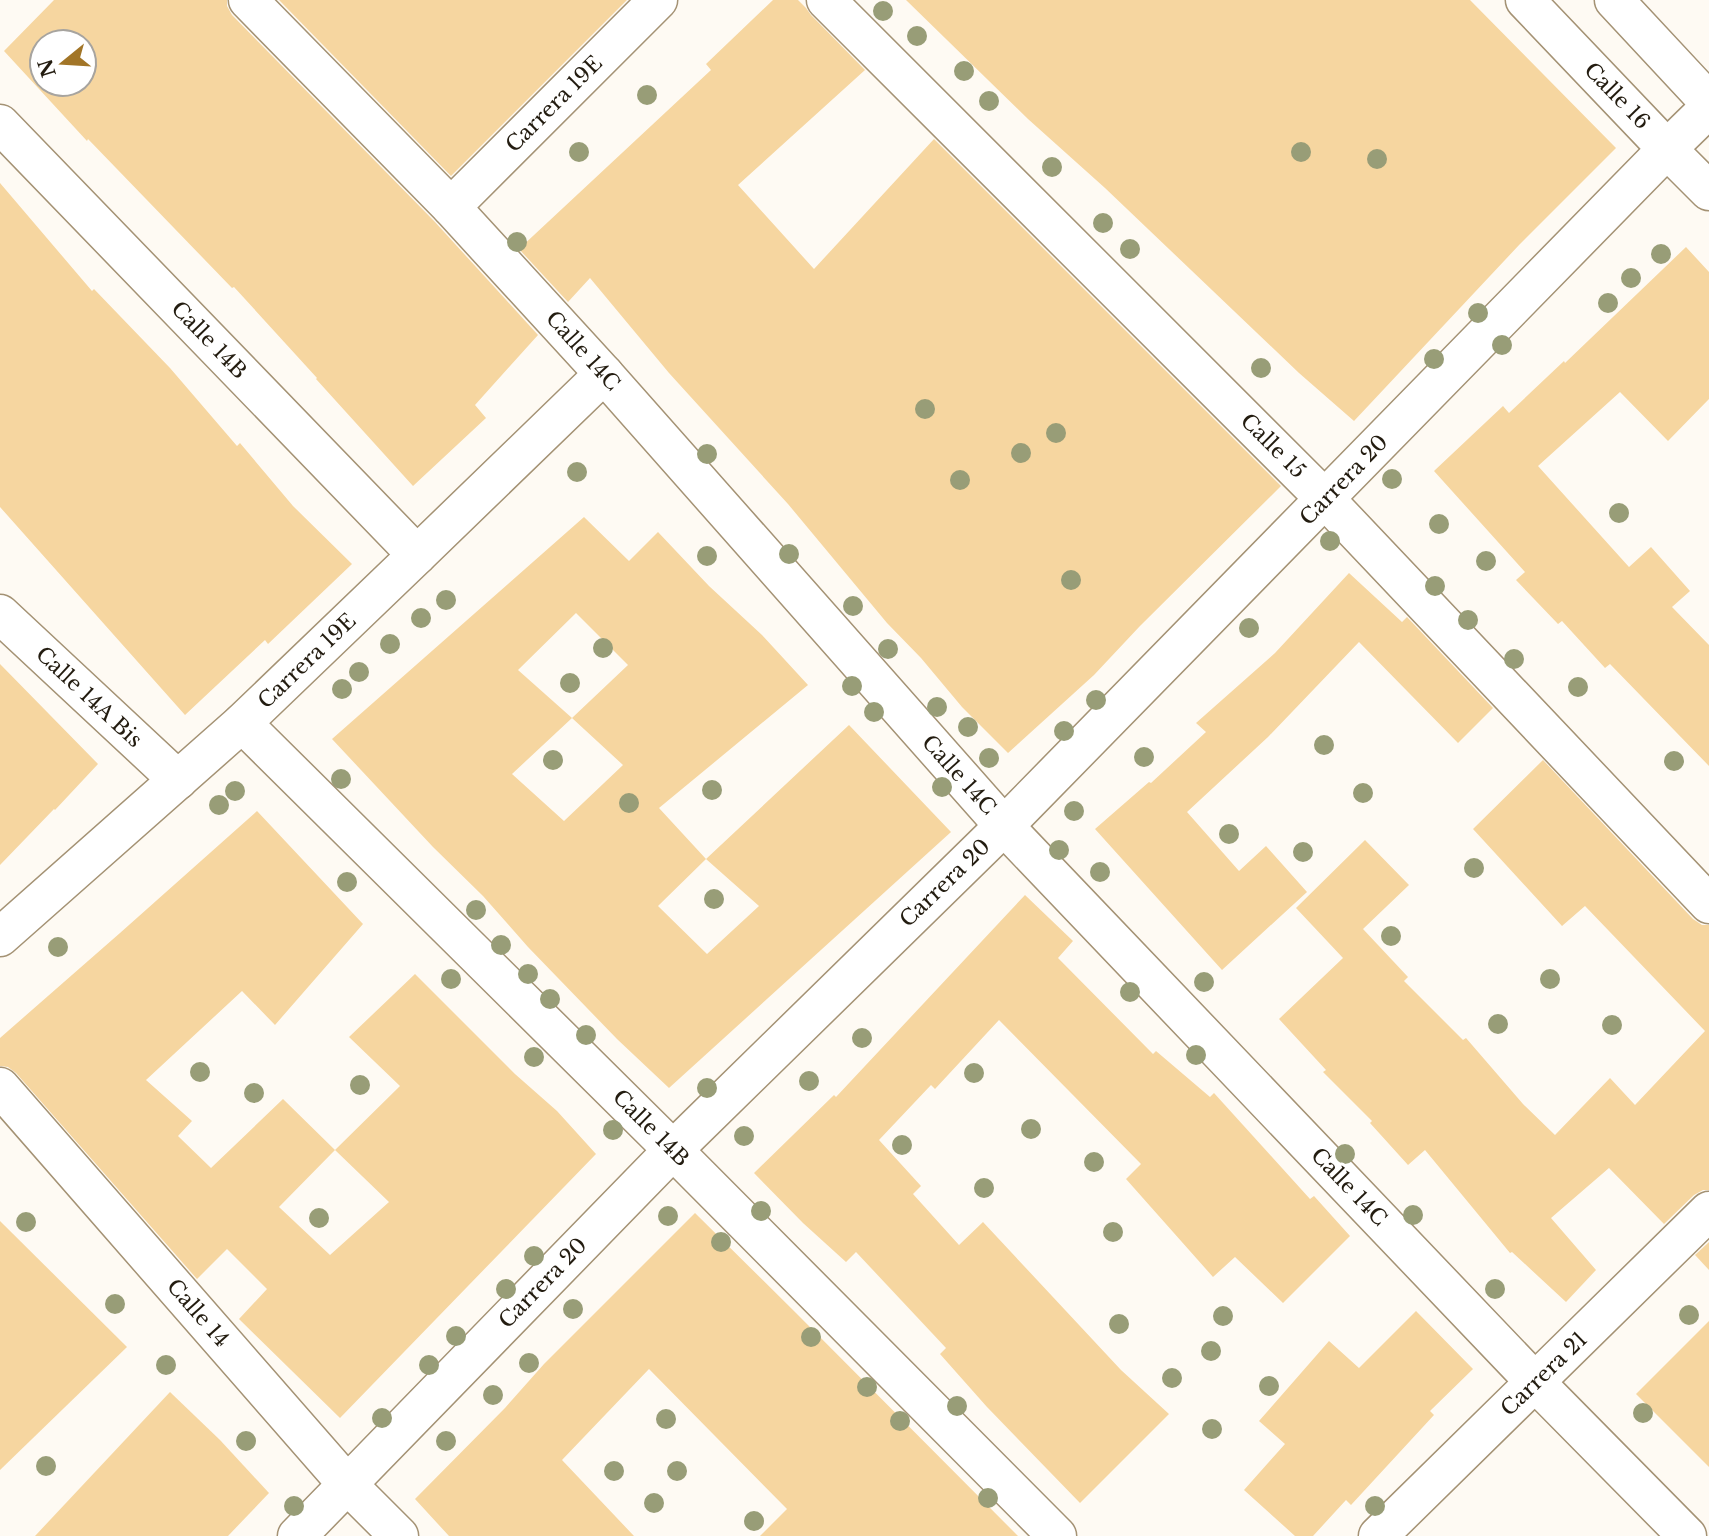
<svg xmlns="http://www.w3.org/2000/svg" width="1709" height="1536" viewBox="0 0 1709 1536" font-family="'Libre Baskerville',serif">
  <style>
    .building { fill: #f6d6a0; fill-rule: evenodd }
    .lines { fill: none; stroke-linecap: round; stroke-linejoin: round }
    .minor-casing { stroke: #a49274; stroke-width: 41 }
    .secondary-casing { stroke: #a49274; stroke-width: 41 }
    .minor { stroke: #fff; stroke-width: 38 }
    .secondary { stroke: #fff; stroke-width: 38 }
    .tree { fill: #989d77 }
    .labels { text-anchor: middle; stroke-width: 6; stroke-linejoin: round; paint-order: stroke }
    .street-label { font-size: 21px; fill: #231c10; stroke: #fff }
  </style>
  <rect width="100%" height="100%" fill="#fefaf3"/>
  <!-- building -->
  <g class="building">
    <path d="M 54,0 L 227,0 L 227,6 L 232,15 L 435,222 L 538,335 L 475,405 L 486,418 L 413,486 L 316,379 L 317,378 L 234,287 L 232,288 L 88,139 L 87,141 L 4,51 ZM 42,42 L 84,42 L 84,84 L 42,84 Z"/>
    <polygon points="279,0 627,0 451,176"/>
    <polygon points="773,0 798,0 806,8 811,15 865,70 738,185 814,269 934,139 1281,486 1140,626 1094,675 1008,753 962,707 921,658 887,623 788,504 669,373 590,278 568,302 519,249 711,70 706,64"/>
    <polygon points="906,0 1470,0 1616,148 1520,244 1354,421 1299,373 1105,188 1028,119"/>
    <polygon points="0,183 92,291 94,289 170,368 237,446 240,443 293,506 352,564 268,644 265,640 185,715 0,507"/>
    <polygon points="1686,247 1709,272 1709,399 1668,441 1620,392 1538,466 1629,567 1651,547 1690,591 1672,607 1709,645 1709,766 1610,664 1605,668 1562,621 1558,624 1516,580 1525,572 1434,471 1503,406 1509,413 1564,361 1565,363"/>
    <path d="M 584,517 L 629,561 L 658,532 L 709,586 L 762,635 L 808,685 L 659,808 L 706,859 L 849,725 L 951,832 L 669,1088 L 617,1039 L 528,947 L 483,896 L 433,847 L 332,739 ZM 576,613 L 628,665 L 572,718 L 518,670 ZM 572,718 L 623,765 L 564,821 L 512,774 ZM 706,859 L 759,906 L 707,954 L 658,906 Z"/>
    <polygon points="1349,573 1402,622 1407,617 1493,708 1458,743 1359,642 1268,737 1187,812 1239,871 1266,846 1307,892 1222,970 1095,829 1149,782 1151,783 1206,732 1196,723 1275,653"/>
    <polygon points="0,664 98,764 55,810 54,809 0,865"/>
    <polygon points="1543,760 1693,919 1702,925 1709,925 1709,1190 1703,1190 1694,1195 1664,1224 1609,1168 1551,1218 1596,1270 1566,1302 1512,1252 1510,1253 1425,1150 1408,1165 1370,1123 1372,1121 1323,1072 1326,1070 1279,1019 1343,958 1296,908 1365,840 1409,885 1363,929 1408,977 1404,981 1463,1040 1466,1038 1523,1104 1555,1135 1610,1078 1635,1105 1705,1031 1585,906 1562,926 1473,829"/>
    <path d="M 257,811 L 363,924 L 275,1025 L 242,991 L 146,1080 L 192,1121 L 178,1136 L 211,1168 L 283,1099 L 335,1150 L 400,1086 L 349,1037 L 415,974 L 515,1074 L 557,1111 L 596,1154 L 340,1418 L 239,1319 L 267,1289 L 227,1249 L 197,1279 L 16,1073 L 8,1067 L 0,1066 L 0,1038 L 120,933 ZM 335,1150 L 389,1202 L 330,1255 L 279,1207 Z"/>
    <polygon points="1025,895 1073,941 1058,958 1153,1054 1156,1051 1210,1097 1214,1093 1310,1199 1314,1196 1350,1236 1283,1303 1235,1257 1213,1277 1126,1179 1141,1164 999,1020 935,1089 931,1085 879,1140 921,1186 913,1194 959,1245 983,1222 1121,1370 1169,1414 1080,1503 987,1407 940,1354 946,1348 856,1252 846,1262 803,1223 754,1173 834,1095 836,1097"/>
    <polygon points="695,1213 796,1313 1018,1536 760,1536 787,1509 649,1369 562,1460 634,1536 449,1536 415,1499 505,1408 544,1364"/>
    <polygon points="0,1221 127,1347 0,1470"/>
    <polygon points="1709,1242 1709,1270 1695,1255"/>
    <polygon points="1416,1311 1473,1369 1430,1411 1434,1415 1351,1505 1346,1500 1313,1536 1295,1536 1244,1490 1285,1444 1259,1421 1329,1341 1359,1368"/>
    <polygon points="1709,1321 1709,1467 1636,1394"/>
    <polygon points="170,1392 220,1440 269,1493 228,1536 35,1536"/>
  </g>
  <g class="lines">
    <defs>
      <g id="minor">
        <polyline points="248,0 451,207 604,374 1004,826 1535,1382 1687,1536"/>
        <polyline points="826,0 1325,499 1709,904"/>
        <polyline points="0,124 417,555"/>
        <polyline points="451,207 658,0"/>
        <polyline points="0,614 178,780"/>
        <polyline points="242,723 673,1150 1057,1536"/>
        <polyline points="0,937 242,723 417,555 604,374"/>
        <polyline points="0,1087 347,1484 399,1536"/>
        <polyline points="297,1536 673,1150 1004,826 1667,149 1709,108"/>
        <polyline points="1378,1536 1709,1211"/>
      </g>
      <g id="secondary">
        <polyline points="1525,0 1667,149 1709,191"/>
        <polyline points="1614,0 1709,102"/>
      </g>
    </defs>
    <!-- minor casing -->
    <use href="#minor" class="minor-casing"/>
    <!-- secondary casing -->
    <use href="#secondary" class="secondary-casing"/>
    <!-- minor -->
    <use href="#minor" class="minor"/>
    <!-- secondary -->
    <use href="#secondary" class="secondary"/>
  </g>
  <!-- trees -->
  <g class="tree">
    <circle cx="883" cy="11" r="10"/>
    <circle cx="917" cy="36" r="10"/>
    <circle cx="964" cy="71" r="10"/>
    <circle cx="647" cy="95" r="10"/>
    <circle cx="989" cy="101" r="10"/>
    <circle cx="579" cy="152" r="10"/>
    <circle cx="1301" cy="152" r="10"/>
    <circle cx="1377" cy="159" r="10"/>
    <circle cx="1052" cy="167" r="10"/>
    <circle cx="1103" cy="223" r="10"/>
    <circle cx="517" cy="242" r="10"/>
    <circle cx="1130" cy="249" r="10"/>
    <circle cx="1661" cy="254" r="10"/>
    <circle cx="1631" cy="278" r="10"/>
    <circle cx="1608" cy="303" r="10"/>
    <circle cx="1478" cy="313" r="10"/>
    <circle cx="1502" cy="345" r="10"/>
    <circle cx="1434" cy="359" r="10"/>
    <circle cx="1261" cy="368" r="10"/>
    <circle cx="925" cy="409" r="10"/>
    <circle cx="1056" cy="433" r="10"/>
    <circle cx="1021" cy="453" r="10"/>
    <circle cx="707" cy="454" r="10"/>
    <circle cx="577" cy="472" r="10"/>
    <circle cx="1392" cy="479" r="10"/>
    <circle cx="960" cy="480" r="10"/>
    <circle cx="1619" cy="513" r="10"/>
    <circle cx="1439" cy="524" r="10"/>
    <circle cx="1330" cy="541" r="10"/>
    <circle cx="789" cy="554" r="10"/>
    <circle cx="707" cy="556" r="10"/>
    <circle cx="1486" cy="561" r="10"/>
    <circle cx="1071" cy="580" r="10"/>
    <circle cx="1435" cy="586" r="10"/>
    <circle cx="446" cy="600" r="10"/>
    <circle cx="853" cy="606" r="10"/>
    <circle cx="421" cy="618" r="10"/>
    <circle cx="1468" cy="620" r="10"/>
    <circle cx="1249" cy="628" r="10"/>
    <circle cx="390" cy="644" r="10"/>
    <circle cx="603" cy="648" r="10"/>
    <circle cx="888" cy="649" r="10"/>
    <circle cx="1514" cy="659" r="10"/>
    <circle cx="359" cy="672" r="10"/>
    <circle cx="570" cy="683" r="10"/>
    <circle cx="852" cy="686" r="10"/>
    <circle cx="1578" cy="687" r="10"/>
    <circle cx="342" cy="689" r="10"/>
    <circle cx="1096" cy="700" r="10"/>
    <circle cx="937" cy="707" r="10"/>
    <circle cx="874" cy="712" r="10"/>
    <circle cx="968" cy="727" r="10"/>
    <circle cx="1064" cy="731" r="10"/>
    <circle cx="1324" cy="745" r="10"/>
    <circle cx="1144" cy="757" r="10"/>
    <circle cx="989" cy="758" r="10"/>
    <circle cx="553" cy="760" r="10"/>
    <circle cx="1674" cy="761" r="10"/>
    <circle cx="341" cy="779" r="10"/>
    <circle cx="942" cy="787" r="10"/>
    <circle cx="712" cy="790" r="10"/>
    <circle cx="235" cy="791" r="10"/>
    <circle cx="1363" cy="793" r="10"/>
    <circle cx="629" cy="803" r="10"/>
    <circle cx="219" cy="805" r="10"/>
    <circle cx="1074" cy="811" r="10"/>
    <circle cx="1229" cy="834" r="10"/>
    <circle cx="1059" cy="850" r="10"/>
    <circle cx="1303" cy="852" r="10"/>
    <circle cx="1474" cy="868" r="10"/>
    <circle cx="1100" cy="872" r="10"/>
    <circle cx="347" cy="882" r="10"/>
    <circle cx="714" cy="899" r="10"/>
    <circle cx="476" cy="910" r="10"/>
    <circle cx="1391" cy="936" r="10"/>
    <circle cx="501" cy="945" r="10"/>
    <circle cx="58" cy="947" r="10"/>
    <circle cx="528" cy="974" r="10"/>
    <circle cx="451" cy="979" r="10"/>
    <circle cx="1550" cy="979" r="10"/>
    <circle cx="1204" cy="982" r="10"/>
    <circle cx="1130" cy="992" r="10"/>
    <circle cx="550" cy="999" r="10"/>
    <circle cx="1498" cy="1024" r="10"/>
    <circle cx="1612" cy="1025" r="10"/>
    <circle cx="586" cy="1035" r="10"/>
    <circle cx="862" cy="1038" r="10"/>
    <circle cx="1196" cy="1055" r="10"/>
    <circle cx="534" cy="1057" r="10"/>
    <circle cx="200" cy="1072" r="10"/>
    <circle cx="974" cy="1073" r="10"/>
    <circle cx="809" cy="1081" r="10"/>
    <circle cx="360" cy="1085" r="10"/>
    <circle cx="707" cy="1088" r="10"/>
    <circle cx="254" cy="1093" r="10"/>
    <circle cx="1031" cy="1129" r="10"/>
    <circle cx="613" cy="1130" r="10"/>
    <circle cx="744" cy="1136" r="10"/>
    <circle cx="902" cy="1145" r="10"/>
    <circle cx="1345" cy="1154" r="10"/>
    <circle cx="1094" cy="1162" r="10"/>
    <circle cx="984" cy="1188" r="10"/>
    <circle cx="761" cy="1211" r="10"/>
    <circle cx="1413" cy="1215" r="10"/>
    <circle cx="668" cy="1216" r="10"/>
    <circle cx="319" cy="1218" r="10"/>
    <circle cx="26" cy="1222" r="10"/>
    <circle cx="1113" cy="1232" r="10"/>
    <circle cx="721" cy="1242" r="10"/>
    <circle cx="534" cy="1256" r="10"/>
    <circle cx="506" cy="1289" r="10"/>
    <circle cx="1495" cy="1289" r="10"/>
    <circle cx="115" cy="1304" r="10"/>
    <circle cx="573" cy="1309" r="10"/>
    <circle cx="1689" cy="1315" r="10"/>
    <circle cx="1223" cy="1316" r="10"/>
    <circle cx="1119" cy="1324" r="10"/>
    <circle cx="456" cy="1336" r="10"/>
    <circle cx="811" cy="1337" r="10"/>
    <circle cx="1211" cy="1351" r="10"/>
    <circle cx="529" cy="1363" r="10"/>
    <circle cx="166" cy="1365" r="10"/>
    <circle cx="429" cy="1365" r="10"/>
    <circle cx="1172" cy="1378" r="10"/>
    <circle cx="1269" cy="1386" r="10"/>
    <circle cx="867" cy="1387" r="10"/>
    <circle cx="493" cy="1395" r="10"/>
    <circle cx="957" cy="1406" r="10"/>
    <circle cx="1643" cy="1413" r="10"/>
    <circle cx="382" cy="1418" r="10"/>
    <circle cx="666" cy="1419" r="10"/>
    <circle cx="900" cy="1421" r="10"/>
    <circle cx="1212" cy="1429" r="10"/>
    <circle cx="246" cy="1441" r="10"/>
    <circle cx="446" cy="1441" r="10"/>
    <circle cx="46" cy="1466" r="10"/>
    <circle cx="614" cy="1471" r="10"/>
    <circle cx="677" cy="1471" r="10"/>
    <circle cx="988" cy="1498" r="10"/>
    <circle cx="654" cy="1503" r="10"/>
    <circle cx="294" cy="1506" r="10"/>
    <circle cx="1375" cy="1506" r="10"/>
    <circle cx="754" cy="1521" r="10"/>
  </g>
  <g class="labels">
    <!-- street labels -->
    <g class="street-label">
      <text transform="translate(1617 96) rotate(46)" y="7">Calle 16</text>
      <text transform="translate(554 104) rotate(-45)" y="7">Carrera 19E</text>
      <text transform="translate(209 340) rotate(46)" y="7">Calle 14B</text>
      <text transform="translate(583 351) rotate(48)" y="7">Calle 14C</text>
      <text transform="translate(1273 446) rotate(45)" y="7">Calle 15</text>
      <text transform="translate(1344 480) rotate(-46)" y="7">Carrera 20</text>
      <text transform="translate(307 661) rotate(-44)" y="7">Carrera 19E</text>
      <text transform="translate(89 697) rotate(43)" y="7">Calle 14A Bis</text>
      <text transform="translate(959 775) rotate(48)" y="7">Calle 14C</text>
      <text transform="translate(945 883) rotate(-44)" y="7">Carrera 20</text>
      <text transform="translate(651 1128) rotate(45)" y="7">Calle 14B</text>
      <text transform="translate(1349 1187) rotate(46)" y="7">Calle 14C</text>
      <text transform="translate(543 1283) rotate(-46)" y="7">Carrera 20</text>
      <text transform="translate(198 1313) rotate(49)" y="7">Calle 14</text>
      <text transform="translate(1544 1374) rotate(-44)" y="7">Carrera 21</text>
    </g>
  </g>
  <!-- north arrow -->
  <g transform="translate(63 63) rotate(252)"><circle r="33" fill="#ffffff" stroke="#a7a49f" stroke-width="2"/>
  <path d="M0-5L12 26L0 18L-12 26Z" fill="#a27527"/>
  <text y="-10" font-size="19" font-weight="bold" text-anchor="middle" fill="#231c10">N</text>
  </g>
</svg>
